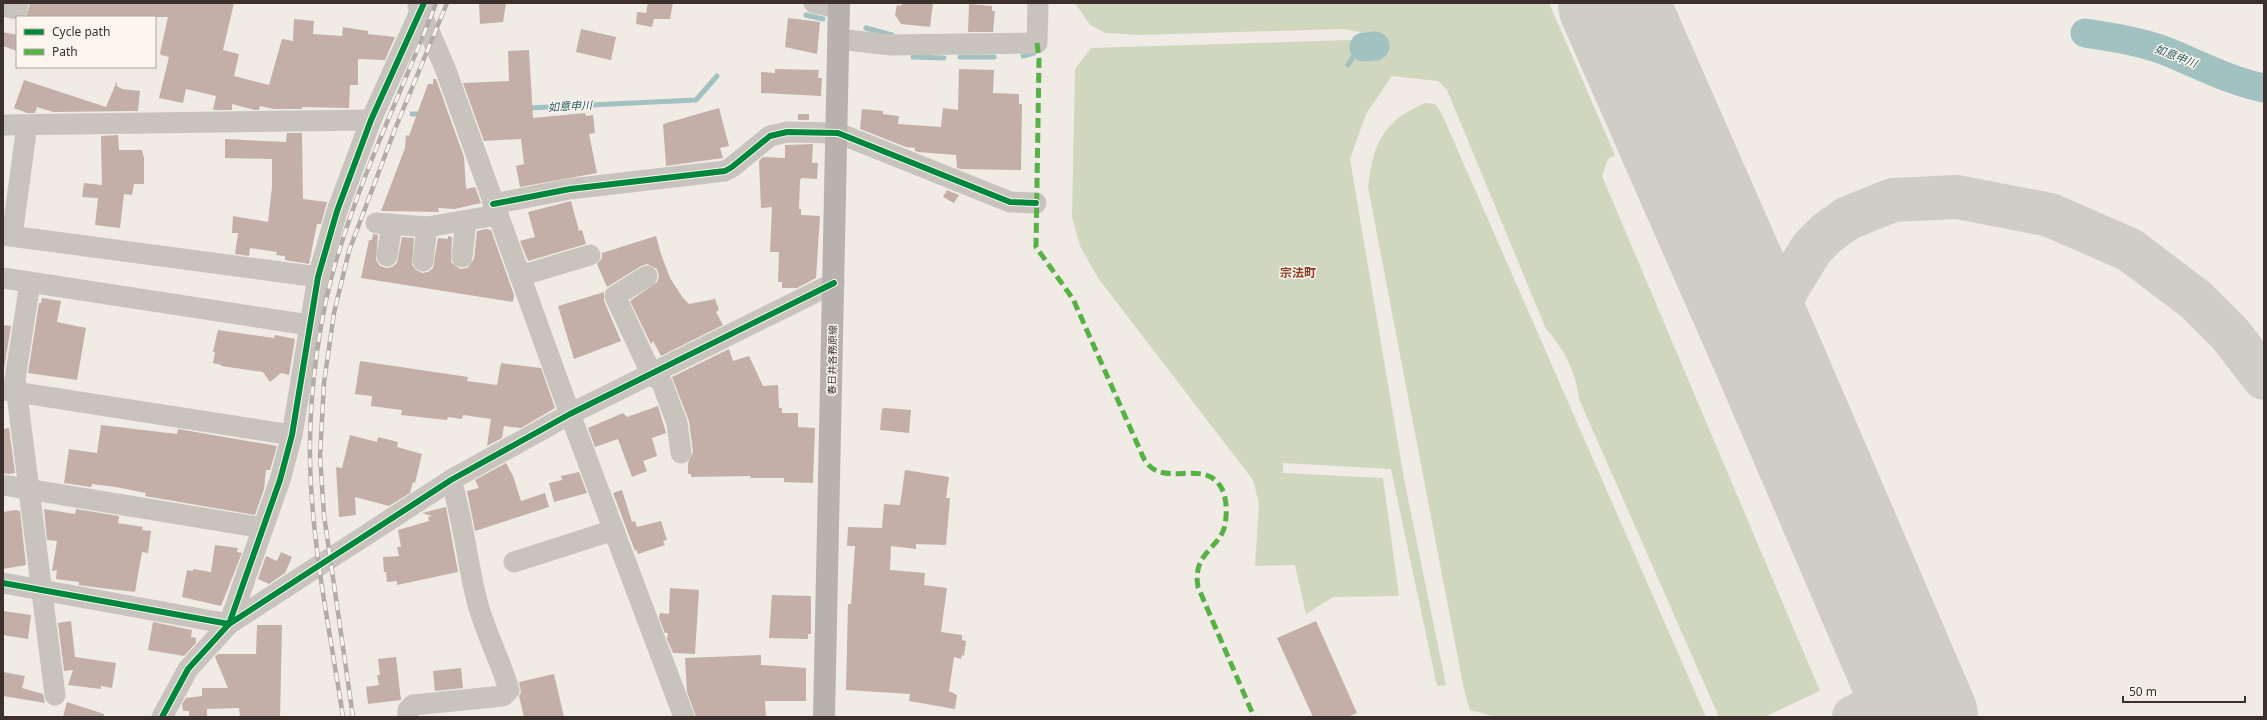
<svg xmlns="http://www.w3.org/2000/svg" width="2267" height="720" viewBox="0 0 2267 720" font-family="'Noto Sans','Noto Sans JP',sans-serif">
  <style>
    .green { fill: #d1d6bf }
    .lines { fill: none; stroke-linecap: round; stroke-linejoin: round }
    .stream { stroke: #a1c2c1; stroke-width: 5 }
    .river { stroke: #a1c2c1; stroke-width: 29 }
    .taxiway { stroke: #d0ccc6; stroke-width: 44 }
    .runway { stroke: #d0ccc6; stroke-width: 110 }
    .building { fill: #c3afa7 }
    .minor { stroke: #c9c3be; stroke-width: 21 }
    .major { stroke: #b8b1ad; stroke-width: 22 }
    .rail-casing { stroke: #b1aca8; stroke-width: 4.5 }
    .rail { stroke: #fbf5ee; stroke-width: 3; stroke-dasharray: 9; stroke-linecap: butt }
    .quiet { stroke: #57b246; stroke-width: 5; stroke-dasharray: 10 5; stroke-linecap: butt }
    .cycleway-casing { stroke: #fbf5ee; stroke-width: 8 }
    .cycleway { stroke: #00873e; stroke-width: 6 }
    .labels { text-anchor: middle; stroke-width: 3; stroke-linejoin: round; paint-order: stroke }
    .street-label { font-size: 10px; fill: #3b302b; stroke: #fbf5ee }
    .water-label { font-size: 11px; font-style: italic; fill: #1f5a5e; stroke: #fbf5ee }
    .quarter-label { font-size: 12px; font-weight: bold; fill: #8c3b22; stroke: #fbf5ee }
  </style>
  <rect width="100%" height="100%" fill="#f0ebe5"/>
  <!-- green -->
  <g class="green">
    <path d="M 1075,3 L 1549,3 L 1615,155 L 1608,159 L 1602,176 L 1820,691 L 1764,717 L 1719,717 L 1579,399 C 1576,371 1564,349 1546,329 L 1447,90 L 1438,81 L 1392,76 L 1366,114 L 1350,159 L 1404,479 L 1446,685 L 1437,686 L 1391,469 L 1283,463 L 1283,473 L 1383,478 L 1399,596 L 1333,597 L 1306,614 L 1295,565 L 1255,566 L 1259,503 L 1253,480 L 1098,278 L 1080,246 L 1072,217 L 1075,69 L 1091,48 L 1349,40 L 1363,43 L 1365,33 L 1343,29 L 1140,35 L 1106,33 L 1090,25 Z"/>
    <path d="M 1425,103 L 1435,104 L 1441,112 L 1706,717 L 1497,717 L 1470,710 L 1464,690 L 1368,187 C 1373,143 1383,121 1425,103 Z"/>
  </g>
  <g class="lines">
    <!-- stream -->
    <g class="stream">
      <polyline points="806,15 823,19"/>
      <polyline points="866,28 892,35"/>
      <polyline points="1353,44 1364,47"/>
      <polyline points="1023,56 1034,53"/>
      <polyline points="913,57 944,58"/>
      <polyline points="960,57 994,57"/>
      <polyline points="1348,65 1355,54 1364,47"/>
      <polyline points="527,108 696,100 717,76"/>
      <polyline points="412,114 423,114"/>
    </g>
    <!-- river -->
    <g class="river">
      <path d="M 2085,33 C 2111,37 2138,41 2163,50 C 2196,63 2229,81 2264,88"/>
      <polyline points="1364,47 1375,46"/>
    </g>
    <!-- taxiway -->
    <g class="taxiway">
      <polyline points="1765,349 1770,330 1788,287 1812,248 1827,233 1848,218 1893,200 1957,197 2050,215 2130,250 2196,300 2230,334 2264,378"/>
      <polyline points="1854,717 1910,688"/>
    </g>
    <!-- runway -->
    <polyline class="runway" points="1613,3 1765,349 1923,717"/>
  </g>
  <!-- building -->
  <g class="building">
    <polygon points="30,3 234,3 223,50 239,54 234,76 269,85 282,39 293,41 294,19 314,21 313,34 342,36 343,27 368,31 368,34 395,37 385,60 358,59 358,85 350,85 349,108 302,107 302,109 274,109 260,106 259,110 255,110 232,104 232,110 213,110 216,96 186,89 183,103 159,98 169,57 161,55 160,53 168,17 26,17"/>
    <polygon points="479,3 506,3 503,22 480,24"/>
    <polygon points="648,3 673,3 670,19 654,19 652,27 636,24 637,12 646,13"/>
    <polygon points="902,3 933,3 930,27 901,24 895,15 897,5 901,6"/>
    <polygon points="969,4 992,6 992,11 995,11 993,32 968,32"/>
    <polygon points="788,18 820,22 817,54 785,47"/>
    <polygon points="581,29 616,37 611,60 576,52"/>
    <polygon points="3,32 17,35 17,51 3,46"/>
    <polygon points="529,50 533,118 585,113 586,116 593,115 595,133 589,134 597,173 520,187 516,166 524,164 521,139 484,141 463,83 509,81 508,51"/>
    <polygon points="775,69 819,70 818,78 822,78 821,96 761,93 761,72 775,73"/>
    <polygon points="959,69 994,70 993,93 1019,94 1019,104 1022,104 1021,170 960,169 957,168 956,155 918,152 915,151 915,148 906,147 860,129 862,109 883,111 883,114 899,116 898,124 941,127 943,108 958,110"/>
    <polygon points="433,79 436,79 464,157 466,189 475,187 481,203 455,209 438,208 439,212 381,211 405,148 406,135 409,136 428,84 433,84"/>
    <polygon points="24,80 106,107 117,81 117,86 122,89 140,91 138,111 53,112 37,107 35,113 27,113 14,108"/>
    <polygon points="719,108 729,146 720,148 723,158 666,166 663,124"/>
    <rect x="798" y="114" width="11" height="6"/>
    <polygon points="287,133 302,133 303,199 327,202 321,224 317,224 309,264 285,260 285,256 276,255 277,252 250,248 249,256 235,254 238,233 232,233 233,216 268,222 272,187 272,159 225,158 225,139 286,142"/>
    <polygon points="118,135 119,150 142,150 144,158 144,184 134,184 132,195 124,194 120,228 95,225 98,198 82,197 84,183 102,185 101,136"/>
    <polygon points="813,144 812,163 818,163 817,179 802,178 800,180 799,209 801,209 801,215 820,216 816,278 797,288 782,288 782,282 778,282 779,252 770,252 772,207 761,208 759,161 763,157 785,158 785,145"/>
    <polygon points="947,190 959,195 954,203 943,197"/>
    <polygon points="571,201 579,231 582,230 586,244 528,261 520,241 535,237 528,212"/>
    <polygon points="486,229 491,230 514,295 513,302 361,278 369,240 372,240 373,234 378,235 376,260 380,266 386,268 392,267 397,263 402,237 414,238 412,265 416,270 422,273 428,272 433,268 438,238 448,239 448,236 452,237 451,262 460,269 467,268 474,259 477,231"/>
    <polygon points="656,236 661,254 670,278 683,298 689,304 715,299 719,310 716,312 723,325 661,356 653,341 651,344 630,301 657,282 659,276 657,269 647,264 641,266 607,287 597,264 602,258 602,253"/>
    <polygon points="604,292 604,301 621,341 574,359 558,306"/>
    <polygon points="42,298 61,301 57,322 86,328 77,380 28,373 39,303 41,303"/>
    <polygon points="3,325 11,326 4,369 3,369"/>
    <polygon points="218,330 274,338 275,335 295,339 289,375 281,373 270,382 263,372 221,366 221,365 213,363 215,352 213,352"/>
    <polygon points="729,349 733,361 749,356 763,386 778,385 779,408 782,408 782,413 798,413 798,427 815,428 813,483 784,482 784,478 750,478 751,476 691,477 691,474 688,474 688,463 693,452 689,421 672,377"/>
    <polygon points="360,361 468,377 467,381 497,385 501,363 541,368 555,408 521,428 504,426 502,438 487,446 491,419 463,415 462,419 448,417 447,420 401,415 402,410 371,406 372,396 355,394"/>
    <polygon points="658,406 666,433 652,438 657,456 643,461 647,471 632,477 618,439 595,447 588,428 623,413 627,417"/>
    <polygon points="885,408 911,410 909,433 880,430 882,409"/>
    <polygon points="101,425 177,434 178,429 277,446 270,470 266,470 264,489 255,515 145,496 146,493 116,487 92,484 91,487 64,483 69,449 97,453"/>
    <polygon points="9,428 15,473 9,474 3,473 3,429"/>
    <polygon points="350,435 377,442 378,437 398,442 397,447 422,454 415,483 413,482 410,493 389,506 355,497 356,515 339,517 336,467 342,468"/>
    <polygon points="506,463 513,476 521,501 545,493 549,507 475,531 467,491 479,488 475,480"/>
    <polygon points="905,470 949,477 946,498 950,498 946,545 916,544 916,549 891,546 890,570 925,573 924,585 947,588 941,632 962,635 962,640 966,641 964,656 962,655 961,659 954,657 949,691 957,695 955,709 909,701 910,694 846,690 848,604 851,604 855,546 847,546 848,527 882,528 884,504 900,505"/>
    <polygon points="579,472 587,493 554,502 549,483 562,480 561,476"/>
    <polygon points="622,490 632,522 635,521 637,527 661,521 667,540 663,541 665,545 638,554 637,550 635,551 613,493"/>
    <polygon points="446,507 458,572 397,585 397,581 387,582 386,572 384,572 383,557 399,556 397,547 401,547 398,530 429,521 428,517 432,516 422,513"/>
    <polygon points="44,509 75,514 76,509 119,516 118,523 143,527 142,530 151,531 148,553 142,552 135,592 93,587 79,585 79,582 56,579 57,570 52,571 57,541 47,540"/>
    <polygon points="15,510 20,511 26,565 3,569 3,512"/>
    <polygon points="215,545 238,548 237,552 242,553 221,606 182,597 187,570 193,571 193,569 211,572"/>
    <polygon points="281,552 292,557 285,573 269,584 258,579 266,556 277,561"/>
    <polygon points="670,588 699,590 695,654 673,653 667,639 668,633 665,633 659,618 660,613 669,614"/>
    <polygon points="772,595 811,596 811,634 808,634 808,639 769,638"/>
    <polygon points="3,611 31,615 28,639 3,635"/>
    <polygon points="71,621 75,657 116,663 112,688 101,686 101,689 68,685 73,670 64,671 58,623"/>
    <polygon points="1316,621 1357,713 1348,717 1313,717 1277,638"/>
    <polygon points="153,622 192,630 191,637 196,638 196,643 184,656 148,650"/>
    <polygon points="257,625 282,625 280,717 240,717 239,708 207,709 207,717 189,717 189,711 183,711 182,704 186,698 202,696 202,688 228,688 215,657 218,654 256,654"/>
    <polygon points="761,655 761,665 806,668 806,701 765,701 766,717 696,717 687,692 685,658"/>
    <polygon points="396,657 401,700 368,704 366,687 379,685 377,675 380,675 378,659"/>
    <polygon points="461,668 463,688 435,691 433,671"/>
    <polygon points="3,672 25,676 22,688 43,694 45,703 3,696"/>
    <polygon points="554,674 564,717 524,717 519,696 521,692 519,682"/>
    <polygon points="67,702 104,714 104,717 63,717"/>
  </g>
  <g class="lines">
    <!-- minor -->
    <g class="minor">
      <polyline points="814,3 839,8"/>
      <polyline points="3,6 17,9 18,3"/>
      <polyline points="418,6 445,68 570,414 684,717"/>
      <polyline points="838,39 891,45 1037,43 1038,3"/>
      <polyline points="3,125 371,120"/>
      <polyline points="493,204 570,189 725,171 732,167 770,136 787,132 838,133 1010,202 1036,203"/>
      <polyline points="376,223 427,227 497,215"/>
      <polyline points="3,235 318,277"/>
      <polyline points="12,236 27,125"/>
      <polyline points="387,256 392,224"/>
      <polyline points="462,257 466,221"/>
      <polyline points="423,261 427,227"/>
      <polyline points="520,276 590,255"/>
      <polyline points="647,276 615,296 651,373 662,383 677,423 681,453"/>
      <polyline points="3,278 309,325"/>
      <polyline points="30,283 15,379 55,695"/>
      <polyline points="3,390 292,435"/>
      <polyline points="3,485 263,528"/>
      <polyline points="514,562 614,530"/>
      <polyline points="3,583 229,624 451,480 570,414 834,283"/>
      <polyline points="162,717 188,669 229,624 280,480 292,435 318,277 337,211 371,120 424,3"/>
      <path d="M 408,717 L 408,710 L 413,705 L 503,696 L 509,690 C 500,659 485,632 477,601 C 467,561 463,519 451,480"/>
    </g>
    <!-- major -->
    <polyline class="major" points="824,717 839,3"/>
    <defs>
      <g id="rail">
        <path d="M 343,717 C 330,631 311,543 310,456 C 309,392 320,309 340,248 C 366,164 405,84 436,3"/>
        <polyline points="353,717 324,515 320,456 324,383 334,313 349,251 395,129 447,3"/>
      </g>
    </defs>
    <!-- rail casing -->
    <use href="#rail" class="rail-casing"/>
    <!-- rail -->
    <use href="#rail" class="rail"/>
    <!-- quiet -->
    <path class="quiet" d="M 1037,43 L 1039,59 L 1036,247 L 1073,299 L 1144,459 C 1146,462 1149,466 1152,468 C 1172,483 1207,460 1222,489 C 1227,499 1227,514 1225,525 C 1220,549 1192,552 1198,587 L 1254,717"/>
    <defs>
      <g id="cycleway">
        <polyline points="493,204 570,189 725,171 732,167 770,136 787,132 838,133 1010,202 1036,203"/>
        <polyline points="3,583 229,624 451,480 570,414 834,283"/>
        <polyline points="162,717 188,669 229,624 280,480 292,435 318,277 337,211 371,120 424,3"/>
      </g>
    </defs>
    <!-- cycleway casing -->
    <use href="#cycleway" class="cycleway-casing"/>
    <!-- cycleway -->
    <use href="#cycleway" class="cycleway"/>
  </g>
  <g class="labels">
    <!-- street labels -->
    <g class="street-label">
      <text transform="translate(832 360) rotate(-89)" y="4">春日井各務原線</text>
    </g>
    <!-- water labels -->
    <g class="water-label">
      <text transform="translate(2176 56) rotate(21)" y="4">如意申川</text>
      <text transform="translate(570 106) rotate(-3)" y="4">如意申川</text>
    </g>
    <!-- quarter labels -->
    <g class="quarter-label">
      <text x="1298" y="277">宗法町</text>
    </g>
  </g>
  <!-- border -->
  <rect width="2267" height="720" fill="none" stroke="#3b302b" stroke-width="8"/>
  <!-- legend -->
  <rect x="16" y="16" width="140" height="52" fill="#fbf5ee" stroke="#aea6a0"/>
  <rect x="24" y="29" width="20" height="6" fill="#00873e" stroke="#aea6a0"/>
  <text x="52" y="36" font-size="12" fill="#3b302b">Cycle path</text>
  <rect x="24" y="49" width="20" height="6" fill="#57b246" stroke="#aea6a0"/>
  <text x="52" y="56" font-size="12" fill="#3b302b">Path</text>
  <!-- scale -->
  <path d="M2123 696v6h122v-6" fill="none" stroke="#3b302b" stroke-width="2"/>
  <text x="2129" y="696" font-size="12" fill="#3b302b" stroke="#fbf5ee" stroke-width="3" paint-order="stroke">50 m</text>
</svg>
